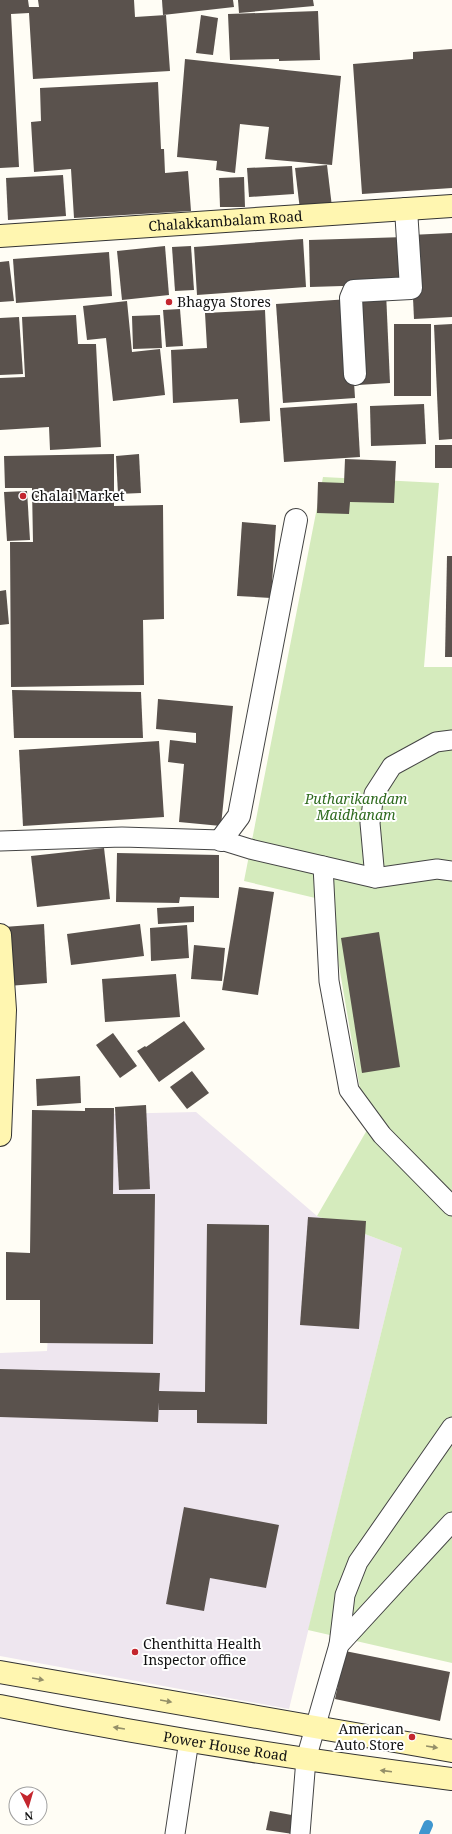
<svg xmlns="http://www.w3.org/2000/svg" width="452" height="1834" viewBox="0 0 452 1834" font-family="'Noto Serif',serif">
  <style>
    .industrial { fill: #eee6ef }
    .green { fill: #d5ebbd }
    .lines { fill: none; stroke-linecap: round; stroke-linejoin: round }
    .stream { stroke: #3f96cf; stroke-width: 10 }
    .building { fill: #5a524d }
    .lane-casing { stroke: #444; stroke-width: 21 }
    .street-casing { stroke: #444; stroke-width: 24 }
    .secondary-casing { stroke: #333; stroke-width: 24 }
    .lane { stroke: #fff; stroke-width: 19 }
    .street { stroke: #fff; stroke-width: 22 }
    .secondary { stroke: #fff6b0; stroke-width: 22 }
    .oneway { fill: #948f68 }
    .poi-dot { fill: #c4262e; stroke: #fff; stroke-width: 1.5 }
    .labels { text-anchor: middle; stroke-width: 4; stroke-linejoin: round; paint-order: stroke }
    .street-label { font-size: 14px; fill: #111; stroke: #fff }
    .poi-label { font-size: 14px; fill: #111; stroke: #fff; text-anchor: start }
    .park-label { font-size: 14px; font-style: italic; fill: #2f6b1f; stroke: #fff }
  </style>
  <rect width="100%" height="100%" fill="#fffdf5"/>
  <!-- industrial -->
  <polygon class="industrial" points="196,1112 317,1216 402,1248 289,1709 0,1656 0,1353 47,1351 63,1115"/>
  <!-- green -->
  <polygon class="green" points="323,477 439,483 424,667 452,667 452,1663 308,1630 402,1248 317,1216 367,1130 328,901 244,881"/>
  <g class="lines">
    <!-- stream -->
    <polyline class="stream" points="424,1834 428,1825"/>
  </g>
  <!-- building -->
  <g class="building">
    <polygon points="0,0 28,0 29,7 39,7 38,0 134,0 135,17 166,15 170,71 33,79 29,13 11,14 19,167 0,168"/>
    <polygon points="162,0 233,0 234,7 163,15"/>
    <polygon points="238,0 313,0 314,6 239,13"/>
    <polygon points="318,11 320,60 279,61 279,59 230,60 228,14"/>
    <polygon points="201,15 218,18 213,55 196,53"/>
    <polygon points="452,49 452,188 362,194 353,64 413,59 413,52"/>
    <polygon points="185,59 341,76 332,165 265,159 269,127 240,124 235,173 216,170 217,161 177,157"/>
    <polygon points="158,82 161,149 164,149 165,173 188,171 191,211 74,218 71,169 34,172 31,122 41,121 40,88"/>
    <polygon points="327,165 332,207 300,210 295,168"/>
    <polygon points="292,166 294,194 249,197 247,168"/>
    <polygon points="63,175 66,216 8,220 6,178"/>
    <polygon points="244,177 245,207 220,207 219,178"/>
    <polygon points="452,233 452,317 414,319 410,235"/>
    <polygon points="405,237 407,284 310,287 309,240"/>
    <polygon points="303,239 306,287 197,295 194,247"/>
    <polygon points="165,246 169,295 122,300 117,251"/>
    <polygon points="191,246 194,290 175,291 172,247"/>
    <polygon points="109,252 112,296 16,303 13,259"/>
    <polygon points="9,261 14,301 0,302 0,262"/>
    <polygon points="386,292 390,383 358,385 354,293"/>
    <polygon points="349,299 355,398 283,403 276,304"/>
    <polygon points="127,301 132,352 160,349 165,395 113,401 106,338 87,340 83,306"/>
    <polygon points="180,309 183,346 166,347 163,310"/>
    <polygon points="265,310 270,421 240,423 238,399 173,403 171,350 207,348 205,313"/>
    <polygon points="76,315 78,344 96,344 101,447 50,450 49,427 0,430 0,378 25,377 22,317"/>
    <polygon points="160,315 162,348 133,349 132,316"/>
    <polygon points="19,317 23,374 0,375 0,318"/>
    <rect x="394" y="324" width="37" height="72"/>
    <polygon points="452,324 452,439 439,440 434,325"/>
    <polygon points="357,403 360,457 284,462 280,408"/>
    <polygon points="424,404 426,444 371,446 370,406"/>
    <rect x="435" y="445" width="17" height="23"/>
    <polygon points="114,454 114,506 163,505 164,619 143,620 144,685 11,687 10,542 33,542 32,488 5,488 4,456"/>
    <polygon points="139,454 141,493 118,494 116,456"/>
    <polygon points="345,459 396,461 394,503 350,502 349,514 317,513 318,482 344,483"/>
    <polygon points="27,491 30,540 7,541 4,492"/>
    <polygon points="242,522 276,525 271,598 237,596"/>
    <polygon points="447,556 452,556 452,657 445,657"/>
    <polygon points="6,590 9,624 0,625 0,591"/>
    <polygon points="12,690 141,692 143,738 14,738"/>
    <polygon points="158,699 233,706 221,826 179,822 184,764 168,762 170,740 196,743 196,733 156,729"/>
    <polygon points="159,741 164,817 23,826 19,750"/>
    <polygon points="104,848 110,899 37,907 31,856"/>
    <polygon points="117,853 219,855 219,898 180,897 179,903 116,902"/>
    <polygon points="239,887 274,892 258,995 222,990"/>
    <polygon points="194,906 194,922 158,924 157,908"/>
    <polygon points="44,924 47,983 8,986 4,927"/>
    <polygon points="140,924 144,956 71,965 67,934"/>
    <polygon points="187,925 189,958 151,961 150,928"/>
    <polygon points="379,932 400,1067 362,1073 341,938"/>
    <polygon points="194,945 225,948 222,981 191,979"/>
    <polygon points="176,974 180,1017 105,1022 102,979"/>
    <polygon points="184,1021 205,1049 159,1082 137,1051 145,1046 146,1047"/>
    <polygon points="113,1033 137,1066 120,1078 96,1045"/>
    <polygon points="192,1071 209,1093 187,1109 170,1087"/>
    <polygon points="80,1076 81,1103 37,1106 36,1079"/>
    <polygon points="146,1105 150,1189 119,1190 115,1107"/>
    <polygon points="85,1108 114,1108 113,1194 155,1194 153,1344 40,1343 40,1300 6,1300 6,1252 30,1253 32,1110 85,1111"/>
    <polygon points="308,1217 366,1221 359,1329 300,1325"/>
    <polygon points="207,1224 269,1225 267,1424 197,1423 197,1410 159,1410 159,1402 158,1422 0,1417 0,1369 160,1373 159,1391 205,1392"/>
    <polygon points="184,1507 279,1525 266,1588 210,1578 204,1611 166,1604"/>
    <polygon points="345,1651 450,1672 440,1721 335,1699"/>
    <polygon points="270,1811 297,1816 293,1834 266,1830"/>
  </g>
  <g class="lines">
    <defs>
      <g id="lane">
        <polyline points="0,841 122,837 221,840 250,849 375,878 437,869 452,871"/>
        <polyline points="323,866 329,981 349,1090 382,1135 452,1206"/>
        <polyline points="375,878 370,823 374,794 392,766 436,742 452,740"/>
        <polyline points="339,1645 345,1595 358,1562 452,1427"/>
        <polyline points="175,1834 189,1740"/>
        <polyline points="300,1834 306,1759 339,1645 452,1522"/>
      </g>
      <g id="street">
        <polyline points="355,374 351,298 354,291 411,288 406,209"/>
        <polyline points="221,840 239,816 296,520"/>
      </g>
      <g id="secondary">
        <path id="s1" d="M 0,236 L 452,206"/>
        <polyline points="0,935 5,1010 0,1135"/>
        <polyline points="0,1672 452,1751"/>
        <path id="s2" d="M 0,1706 C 149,1736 301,1760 452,1779"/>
      </g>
    </defs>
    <!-- lane casing -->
    <use href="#lane" class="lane-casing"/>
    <!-- street casing -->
    <use href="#street" class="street-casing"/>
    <!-- secondary casing -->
    <use href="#secondary" class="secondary-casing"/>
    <!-- lane -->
    <use href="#lane" class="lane"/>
    <!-- street -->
    <use href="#street" class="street"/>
    <!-- secondary -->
    <use href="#secondary" class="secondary"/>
  </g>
  <!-- one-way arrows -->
  <defs><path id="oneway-solid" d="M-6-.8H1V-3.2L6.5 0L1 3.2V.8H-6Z"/></defs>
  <g class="oneway">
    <use href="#oneway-solid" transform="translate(38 1679) rotate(10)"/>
    <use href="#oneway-solid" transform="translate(166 1701) rotate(10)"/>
    <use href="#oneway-solid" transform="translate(119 1728) rotate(-171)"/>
    <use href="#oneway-solid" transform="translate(432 1747) rotate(9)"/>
    <use href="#oneway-solid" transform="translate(386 1771) rotate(-173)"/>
  </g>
  <!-- markers -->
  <g class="poi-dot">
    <circle cx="169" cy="302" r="4"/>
    <circle cx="23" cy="496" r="4"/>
    <circle cx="135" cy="1652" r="4"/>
    <circle cx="412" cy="1737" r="4"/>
  </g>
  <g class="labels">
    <!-- street labels -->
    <g class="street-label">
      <text dy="5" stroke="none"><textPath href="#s1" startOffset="226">Chalakkambalam Road</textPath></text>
      <text dy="5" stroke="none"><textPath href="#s2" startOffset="229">Power House Road</textPath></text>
    </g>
    <!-- poi labels -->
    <g class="poi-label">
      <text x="177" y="307">Bhagya Stores</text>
      <text x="31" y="501">Chalai Market</text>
      <text x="143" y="1649">Chenthitta Health<tspan x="143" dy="16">Inspector office</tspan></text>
      <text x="404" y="1734" text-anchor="end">American<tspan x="404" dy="16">Auto Store</tspan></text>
    </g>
    <!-- park labels -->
    <g class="park-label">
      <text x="356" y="804">Putharikandam<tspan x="356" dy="16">Maidhanam</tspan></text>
    </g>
  </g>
  <!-- north arrow -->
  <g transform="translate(28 1806) rotate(175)"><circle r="19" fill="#ffffff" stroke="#a0a0a0"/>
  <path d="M0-3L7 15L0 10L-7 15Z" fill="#c4262e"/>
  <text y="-6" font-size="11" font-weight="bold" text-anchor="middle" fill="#111111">N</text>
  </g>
</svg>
